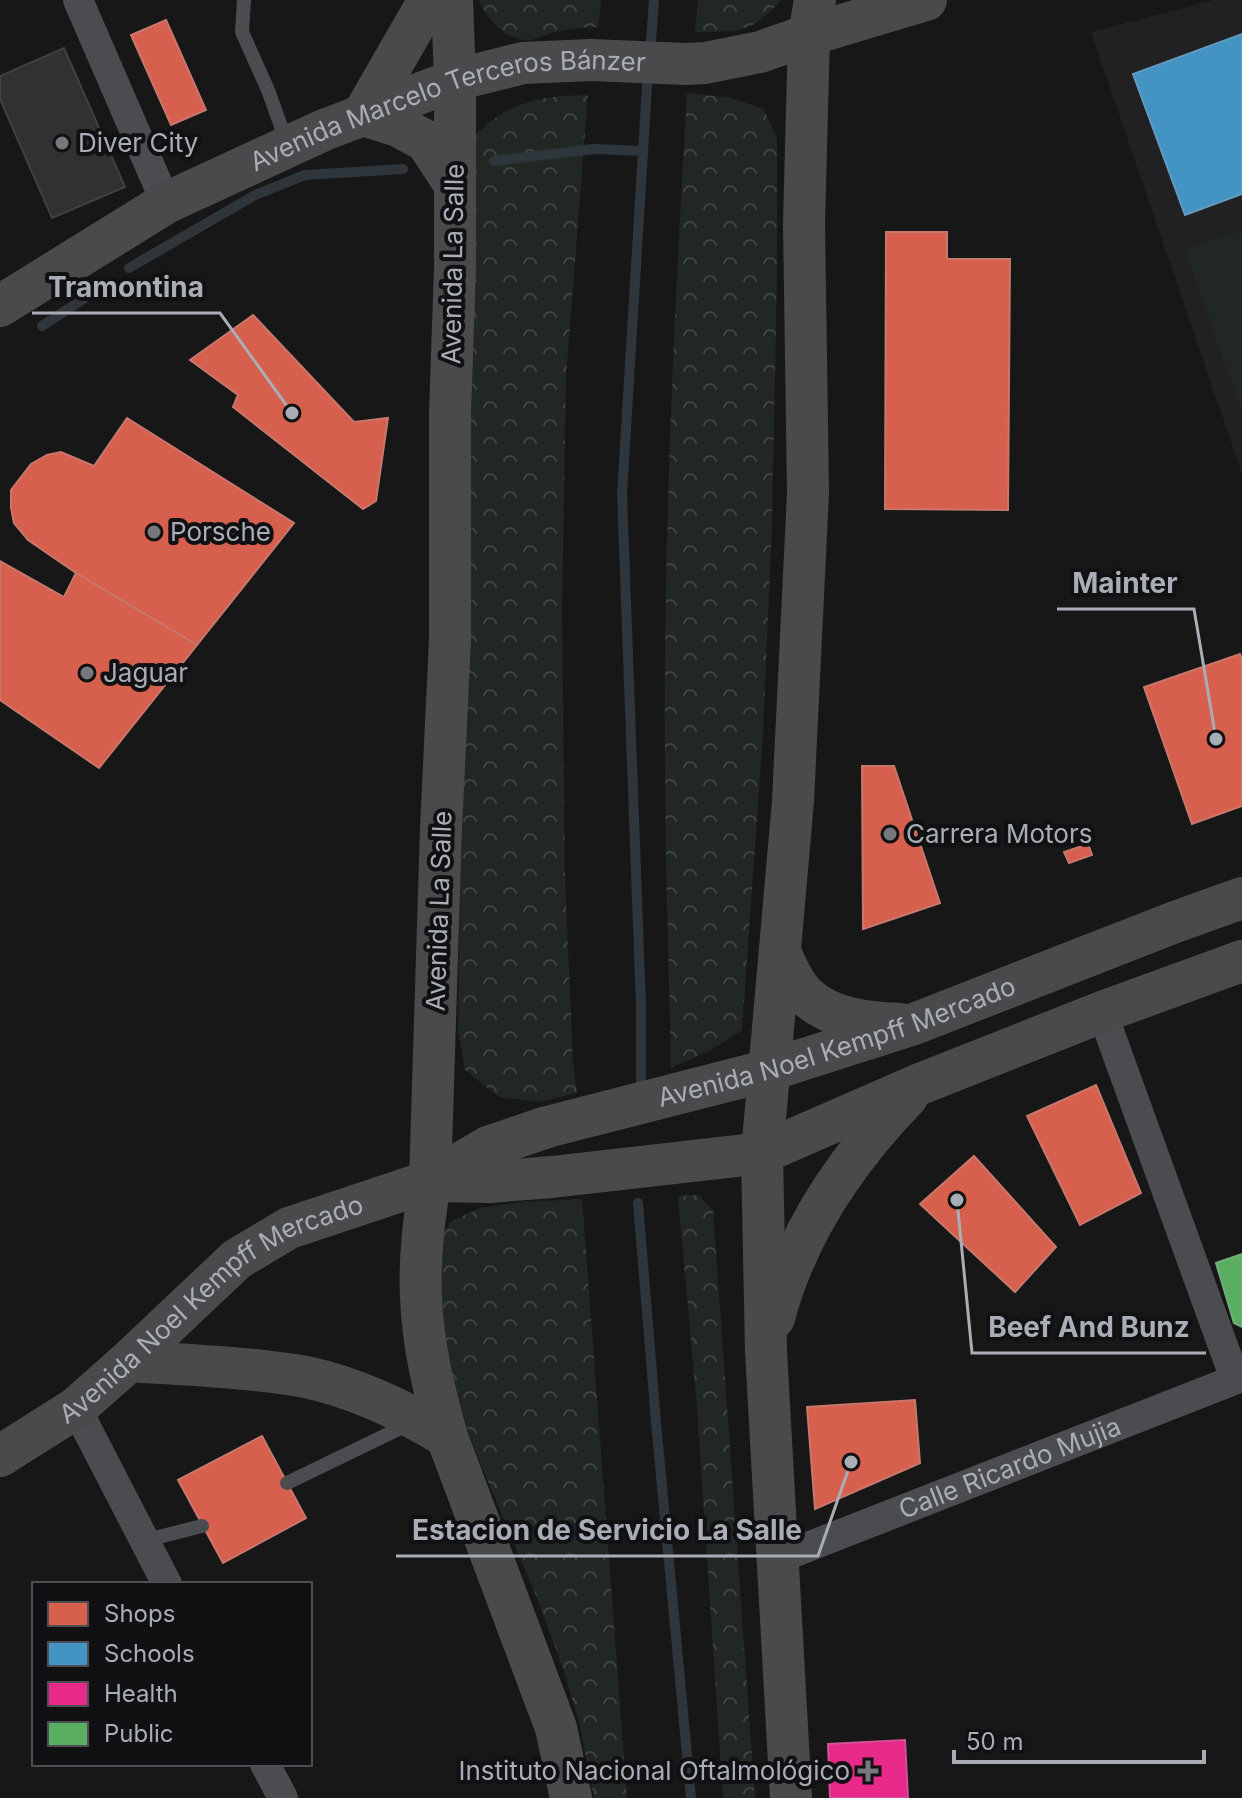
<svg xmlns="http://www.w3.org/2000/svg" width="1242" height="1798" viewBox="0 0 1242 1798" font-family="Inter,sans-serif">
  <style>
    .built { fill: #212123 }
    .grass { fill: #212722 }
    .park { fill: url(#park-crowns) }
    .shops { fill: #d6604d; stroke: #c8776c; stroke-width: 2 }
    .schools { fill: #4393c3; stroke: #629bbf; stroke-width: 2 }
    .health { fill: #e7298a; stroke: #d45197; stroke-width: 2 }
    .public { fill: #5aae61; stroke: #72ae7a; stroke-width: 2 }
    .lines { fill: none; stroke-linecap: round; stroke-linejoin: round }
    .stream { stroke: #2e353b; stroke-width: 10 }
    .building { fill: #313132; stroke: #3f4043; stroke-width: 2 }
    .lane { stroke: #4b4c4f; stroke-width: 14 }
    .street { stroke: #4b4c4f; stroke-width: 30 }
    .secondary { stroke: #4a4a4d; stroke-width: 42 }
    .poi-dot { fill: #76787e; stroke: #111113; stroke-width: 3 }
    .labels { text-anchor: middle; stroke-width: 8; stroke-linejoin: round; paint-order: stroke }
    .street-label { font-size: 26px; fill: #a9adb6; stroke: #111113 }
    .poi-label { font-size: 26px; fill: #a9adb6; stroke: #111113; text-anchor: start }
    .leader { fill: none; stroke: #a9adb6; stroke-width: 3 }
    .callout-dot { fill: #a9adb6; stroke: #111113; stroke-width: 3 }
    .callout-label { font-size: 28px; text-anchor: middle; font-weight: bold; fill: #a9adb6; stroke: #111113; stroke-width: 8; stroke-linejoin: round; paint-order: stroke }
  </style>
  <defs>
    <pattern id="park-crowns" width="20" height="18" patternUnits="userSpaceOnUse" patternTransform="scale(2)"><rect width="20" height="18" fill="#212722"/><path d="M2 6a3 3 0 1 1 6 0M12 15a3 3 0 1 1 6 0" fill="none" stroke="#3e4440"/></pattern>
  </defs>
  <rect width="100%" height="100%" fill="#171717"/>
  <!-- built -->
  <polygon class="built" points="1214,0 1242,0 1242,474 1091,32"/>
  <!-- grass -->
  <polygon class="grass" points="1242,230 1242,412 1185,250"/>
  <!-- park -->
  <g class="park">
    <path d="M 479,0 L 601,0 L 598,27 C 581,27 565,29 549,34 C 541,36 533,41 524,40 C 504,38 486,18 479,0 Z"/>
    <path d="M 698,0 L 781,0 C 750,35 739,31 695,32 Z"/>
    <path d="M 687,93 L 732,98 L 763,109 L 777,137 L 777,278 L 772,524 L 763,733 L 742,1030 L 711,1050 L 671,1068 C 669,967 665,866 665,765 C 663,541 674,317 687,93 Z"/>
    <path d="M 588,95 L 566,377 L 562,613 L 565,879 L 573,1060 L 577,1093 L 539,1102 L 499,1097 L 465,1070 L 458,1030 L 463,691 L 467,143 C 505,103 535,96 588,95 Z"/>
    <polygon points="698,1195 713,1210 755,1798 723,1798 697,1409 678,1196"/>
    <polygon points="582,1199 627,1798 594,1798 579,1722 563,1669 539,1603 476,1453 449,1378 436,1248 450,1222 480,1208 522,1202"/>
  </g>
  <!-- shops -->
  <g class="shops">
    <polygon points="166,20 206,110 171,125 131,35"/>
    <polygon points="886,232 947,232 947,259 1010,259 1008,510 885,509"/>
    <polygon points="253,315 354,422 388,418 376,501 363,509 233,407 238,395 190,360"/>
    <polygon points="127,418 294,523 197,645 76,573 28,540 14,523 11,508 11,490 31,464 47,455 61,452 94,466"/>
    <polygon points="0,561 64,597 76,573 197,645 99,768 0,700"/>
    <polygon points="1240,654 1242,660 1242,806 1192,824 1144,687"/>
    <polygon points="862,766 894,766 940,903 863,929"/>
    <polygon points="1088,844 1092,855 1069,863 1064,852"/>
    <polygon points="1096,1085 1141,1193 1080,1225 1027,1116"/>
    <polygon points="974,1156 1056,1247 1015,1292 920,1204"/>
    <polygon points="915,1400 920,1463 815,1509 807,1407"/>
    <polygon points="262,1436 306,1518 223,1563 178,1480"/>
  </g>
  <!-- schools -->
  <polygon class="schools" points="1242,34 1242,194 1185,215 1133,74"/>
  <!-- health -->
  <polygon class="health" points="905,1740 908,1798 830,1798 828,1744"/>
  <!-- public -->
  <polygon class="public" points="1242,1254 1242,1327 1234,1323 1216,1263"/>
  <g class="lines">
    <!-- stream -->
    <g class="stream">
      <polyline points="650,54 654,0"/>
      <polyline points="494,161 594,149 643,151"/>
      <polyline points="129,268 255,195 305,175 403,169"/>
      <polyline points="42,326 85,298"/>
      <polyline points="641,1080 641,1007 622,494 648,70"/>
      <polyline points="638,1203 656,1422 691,1798"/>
    </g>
  </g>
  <!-- building -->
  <polygon class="building" points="64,48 125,187 52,218 0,99 0,76"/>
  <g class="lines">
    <!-- lane -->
    <g class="lane">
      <polyline points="244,0 242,32 268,90 287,143"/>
      <polyline points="287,1483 411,1423"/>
      <polyline points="143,1541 202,1526"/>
    </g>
    <!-- street -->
    <g class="street">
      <polyline points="78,0 166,203"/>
      <polyline points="1102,1012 1235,1379"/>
      <polyline points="76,1408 167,1584"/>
      <path id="s1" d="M 777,1559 L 1242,1377"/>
      <polyline points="265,1764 283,1798"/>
    </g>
    <!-- secondary -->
    <g class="secondary">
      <path d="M 452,0 L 455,80 L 455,267 L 450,413 L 450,640 L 441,828 L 430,1181 C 424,1220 419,1259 421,1298 C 423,1346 434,1391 447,1437 L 556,1728 L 571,1798"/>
      <polyline points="363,115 429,0"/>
      <polyline points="363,115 398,126 426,141 455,185"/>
      <path id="s2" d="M 0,306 L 166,203 L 324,130 L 455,80 L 523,63 L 591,60 L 686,64 L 705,63 L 760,52 L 809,35 L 926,0"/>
      <path d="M 780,951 C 786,966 793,983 805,995 C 830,1019 868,1023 900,1024"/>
      <polyline points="431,1181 489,1182 552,1177 762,1153 920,1084 1102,1012 1242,961"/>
      <path d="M 774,1318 C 796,1234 847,1159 907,1097"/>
      <path d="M 129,1361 C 174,1364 219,1366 264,1371 C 278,1373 293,1374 306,1377 C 357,1388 403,1410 447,1437"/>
      <path id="s3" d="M 0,1456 L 76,1408 L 129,1361 L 237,1259 L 289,1228 L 430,1181 L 488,1147 L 547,1127 L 770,1070 L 914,1024 L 1175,922 L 1242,898"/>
      <polyline points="791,1798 766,1351 762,1153 793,801 808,493 804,223 809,35 815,0"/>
    </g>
  </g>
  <!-- markers -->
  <g class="poi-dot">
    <circle cx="62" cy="143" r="8"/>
    <circle cx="154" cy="532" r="8"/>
    <circle cx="87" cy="673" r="8"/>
    <circle cx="890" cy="834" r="8"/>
    <path d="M864 1759h8v8h8v8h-8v8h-8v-8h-8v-8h8z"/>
  </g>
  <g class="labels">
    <!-- street labels -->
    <g class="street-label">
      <text dy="9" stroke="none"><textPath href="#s2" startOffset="496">Avenida Marcelo Terceros Bánzer</textPath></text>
      <text transform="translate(453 264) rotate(-89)" y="9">Avenida La Salle</text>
      <text transform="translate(439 911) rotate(-88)" y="9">Avenida La Salle</text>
      <text dy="9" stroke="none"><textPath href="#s3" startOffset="950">Avenida Noel Kempff Mercado</textPath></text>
      <text dy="9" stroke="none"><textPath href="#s3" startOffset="260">Avenida Noel Kempff Mercado</textPath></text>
      <text dy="9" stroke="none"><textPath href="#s1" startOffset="250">Calle Ricardo Mujia</textPath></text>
    </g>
    <!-- poi labels -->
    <g class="poi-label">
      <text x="78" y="152">Diver City</text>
      <text x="170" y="541">Porsche</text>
      <text x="103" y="682">Jaguar</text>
      <text x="906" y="843">Carrera Motors</text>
      <text x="850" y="1780" text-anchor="end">Instituto Nacional Oftalmológico</text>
    </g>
  </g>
  <!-- callouts -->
  <path class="leader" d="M292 413L220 313H32M1216 739L1194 609H1057M957 1200L972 1353H1206M851 1462L818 1556H396"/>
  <g class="callout-dot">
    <circle cx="292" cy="413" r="8"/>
    <circle cx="1216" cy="739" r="8"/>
    <circle cx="957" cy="1200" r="8"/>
    <circle cx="851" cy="1462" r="8"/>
  </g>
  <g class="callout-label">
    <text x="126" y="297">Tramontina</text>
    <text x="1125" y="593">Mainter</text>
    <text x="1089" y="1337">Beef And Bunz</text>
    <text x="607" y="1540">Estacion de Servicio La Salle</text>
  </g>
  <!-- legend -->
  <rect x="32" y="1582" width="280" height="184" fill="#111113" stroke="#4e4f54" stroke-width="2"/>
  <rect x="48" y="1602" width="40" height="24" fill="#d6604d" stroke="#4e4f54" stroke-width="2"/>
  <text x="104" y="1622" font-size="24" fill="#a9adb6">Shops</text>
  <rect x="48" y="1642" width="40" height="24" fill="#4393c3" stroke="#4e4f54" stroke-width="2"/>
  <text x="104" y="1662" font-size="24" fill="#a9adb6">Schools</text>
  <rect x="48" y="1682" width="40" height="24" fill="#e7298a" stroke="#4e4f54" stroke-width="2"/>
  <text x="104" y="1702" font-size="24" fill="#a9adb6">Health</text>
  <rect x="48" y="1722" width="40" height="24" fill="#5aae61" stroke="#4e4f54" stroke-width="2"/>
  <text x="104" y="1742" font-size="24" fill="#a9adb6">Public</text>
  <!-- scale -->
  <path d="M954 1750v12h250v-12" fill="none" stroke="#a9adb6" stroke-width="4"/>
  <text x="966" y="1750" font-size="24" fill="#a9adb6" stroke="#111113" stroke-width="6" paint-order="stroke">50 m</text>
</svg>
